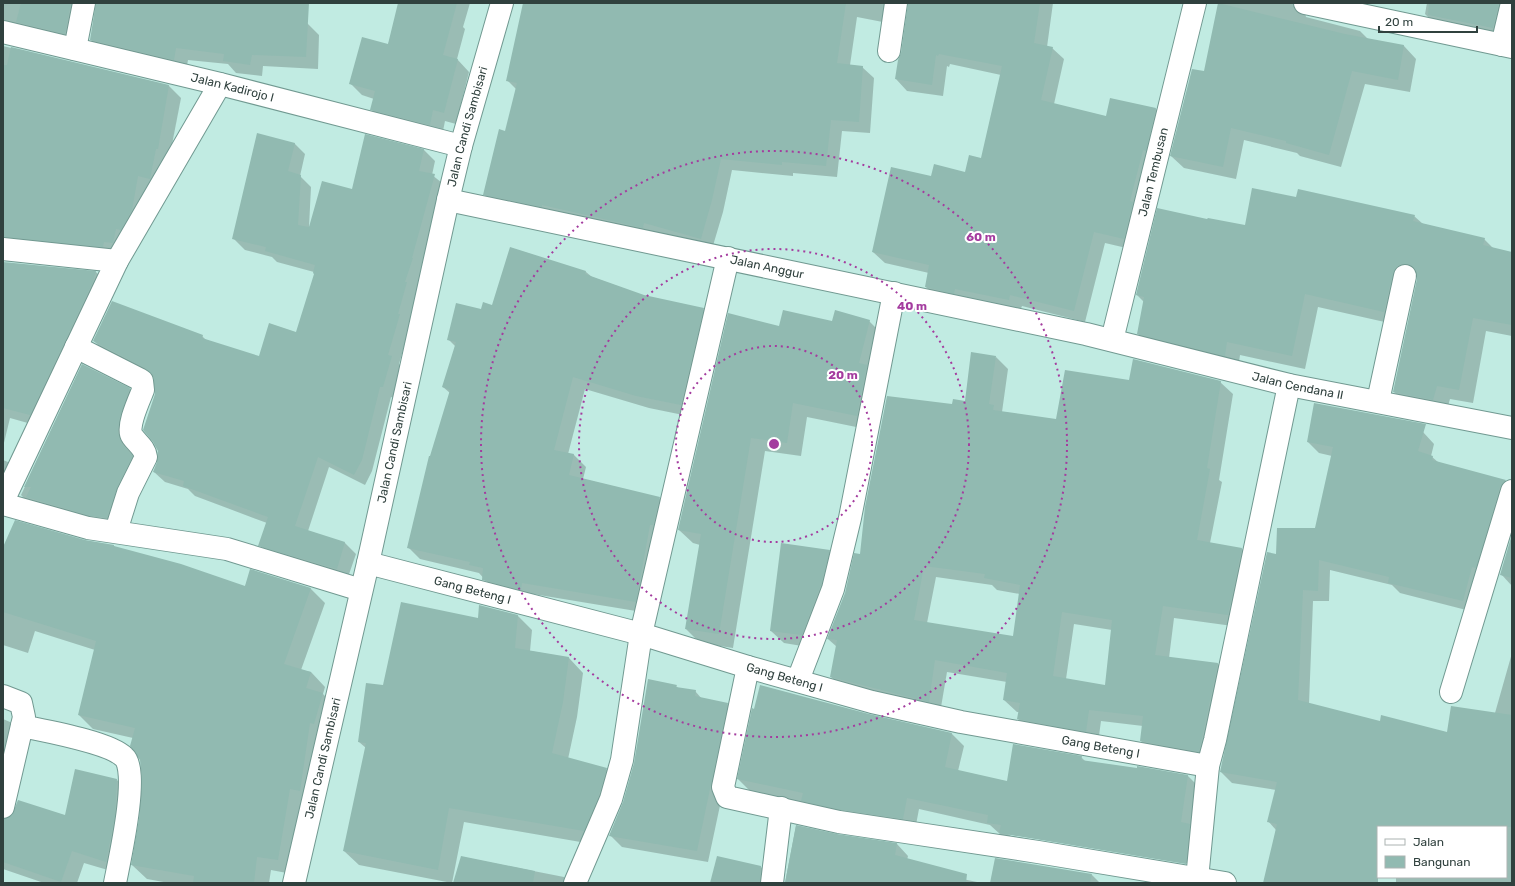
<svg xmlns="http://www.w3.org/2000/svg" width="1515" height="886" viewBox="0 0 1515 886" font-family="Rubik,sans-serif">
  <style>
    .shadow { fill: #0003; fill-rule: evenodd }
    .building { fill: #91bab1; fill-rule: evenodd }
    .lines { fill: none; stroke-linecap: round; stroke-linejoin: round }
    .minor-casing { stroke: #719991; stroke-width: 24 }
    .tertiary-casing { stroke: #719991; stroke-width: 24 }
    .minor { stroke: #fff; stroke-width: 22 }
    .tertiary { stroke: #fff; stroke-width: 22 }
    .ring { fill: none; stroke: #a43c9f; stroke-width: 2; stroke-dasharray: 2 4 }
    .labels { text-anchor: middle; stroke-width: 4; stroke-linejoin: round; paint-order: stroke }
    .street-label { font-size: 12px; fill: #30413e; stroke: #fff }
    .centre { fill: #a43c9f; stroke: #fff; stroke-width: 2 }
    .ring-label { font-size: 12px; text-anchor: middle; font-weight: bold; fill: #a43c9f; stroke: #fff; stroke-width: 4; stroke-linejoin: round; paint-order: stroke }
  </style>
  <rect width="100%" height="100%" fill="#c1ebe2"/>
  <!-- shadow -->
  <g class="shadow">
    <polygon points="3,3 92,3 77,45 3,41"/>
    <polygon points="96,3 231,3 307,23 319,35 318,69 263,66 262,76 236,73 228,64 188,60 186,71 103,52 91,40"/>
    <polygon points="401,3 470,3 463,27 465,29 457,59 469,72 456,124 445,121 442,136 383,121 372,110 374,99 362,95 350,83 388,45"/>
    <polygon points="528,3 902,3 893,24 857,17 850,65 862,67 874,78 870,133 842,131 837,177 793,173 793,176 732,170 723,212 712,249 495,206 484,194 506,132 516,89 507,80"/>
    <polygon points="909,3 1053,3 1047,47 1052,48 1064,59 1054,104 1107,117 1156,109 1167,120 1135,250 1105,243 1085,322 1022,306 1020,311 937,299 926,287 929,273 885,263 873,252 932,177 966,173 982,160 1001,75 950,64 949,67 947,66 943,96 907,91 896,79 902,53"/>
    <polygon points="1219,3 1323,3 1305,13 1306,17 1360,31 1369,40 1404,46 1416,59 1410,92 1365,84 1341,167 1300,156 1297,153 1244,140 1236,179 1184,168 1171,156 1205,73"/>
    <polygon points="1427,3 1512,3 1507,42 1439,28 1425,14"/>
    <polygon points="3,46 169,86 181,98 169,160 125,255 3,258"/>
    <polygon points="366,135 424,150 435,161 432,175 446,186 424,270 416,293 417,294 409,324 410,326 399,364 402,367 394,398 391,397 372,471 365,485 329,467 308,531 345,543 356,554 347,580 271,556 260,545 267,523 195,496 188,489 165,482 154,472 158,462 159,451 154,377 105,352 94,341 202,336 207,341 259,357 297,333 315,274 314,272 277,262 272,257 245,250 234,239 294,143 305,154 300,176 311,187 309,227 353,191"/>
    <polygon points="1297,198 1414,216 1423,224 1484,239 1494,249 1512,254 1512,336 1486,331 1473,403 1450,399 1446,413 1407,405 1394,392 1418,277 1414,277 1398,325 1318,307 1305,369 1240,355 1238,369 1152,347 1138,334 1144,302 1137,295 1208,220 1245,226"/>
    <polygon points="511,248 586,272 592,277 644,296 703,309 715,321 693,417 649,408 585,389 568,454 574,455 586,467 583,479 659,498 672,510 648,613 533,594 533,601 495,591 479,573 420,559 408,547 450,393 443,387 456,347 448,339 482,310 493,306"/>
    <polygon points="3,263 96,272 107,284 42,427 10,418 3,447"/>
    <polygon points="869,321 883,335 871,430 807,417 801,456 765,451 733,648 700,643 686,629 700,545 693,543 679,530 780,328"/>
    <path d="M 996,357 L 1008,369 L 1002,412 L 1057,420 L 1129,382 L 1220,382 L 1233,394 L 1219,480 L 1222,482 L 1210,543 L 1242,549 L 1254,561 L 1240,627 L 1174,618 L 1169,658 L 1218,664 L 1230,676 L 1211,763 L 1153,753 L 1141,741 L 1143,726 L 1101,721 L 1098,743 L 1030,731 L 1018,719 L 1019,712 L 1017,712 L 1004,700 L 1007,682 L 947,672 L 940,713 L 844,689 L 831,677 L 837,647 L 828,639 L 861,555 L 953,405 L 966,402 ZM 936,577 L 992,585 L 997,590 L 1020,594 L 1014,637 L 927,623 ZM 1074,624 L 1112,630 L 1106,686 L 1066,679 Z"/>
    <polygon points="82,365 130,389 146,406 136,434 138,461 133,504 123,534 37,512 21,495"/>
    <polygon points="1423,432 1434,444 1431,456 1439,463 1506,481 1512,488 1474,612 1400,593 1392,585 1330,570 1329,601 1313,601 1309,704 1380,722 1448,733 1495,713 1512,653 1512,883 1396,883 1396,877 1506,877 1506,827 1396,827 1381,785 1367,883 1266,883 1276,830 1268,821 1276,790 1232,783 1221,772 1277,555 1316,529 1332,456 1319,453 1308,442"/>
    <polygon points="3,460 8,462 20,473 3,511"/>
    <polygon points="1512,537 1512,586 1501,574"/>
    <polygon points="84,541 114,546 116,548 245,587 251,570 311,589 325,603 301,670 311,672 325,687 323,694 337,708 292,874 271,870 269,883 169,883 147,879 132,865 140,819 143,780 141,760 133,738 93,729 79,715 95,650 35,631 28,653 3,645 3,550"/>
    <polygon points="829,551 842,563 814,648 784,643 771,631"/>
    <polygon points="518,616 532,630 530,651 569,658 583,673 577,717 568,759 606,769 621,784 598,845 464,822 452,883 359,865 344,851 366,748 359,742 384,686 479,619"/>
    <polygon points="676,686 679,689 695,691 702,699 727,704 739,716 708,862 622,847 610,835"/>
    <path d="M 869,715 L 952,734 L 964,746 L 958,771 L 1008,782 L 1081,757 L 1086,762 L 1138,769 L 1138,767 L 1188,776 L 1200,788 L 1198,875 L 1012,845 L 990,825 L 919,809 L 915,830 L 814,812 L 804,803 L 750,791 L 738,779 ZM 1008,834 L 1191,864 L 1191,866 L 1011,836 Z"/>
    <polygon points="3,719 10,722 22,733 3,813"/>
    <polygon points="117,780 129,792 118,873 84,863 77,883 44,883 3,869 3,820 65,816"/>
    <polygon points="796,826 837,835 897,844 908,856 907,860 938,874 982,883 785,883"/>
    <polygon points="462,857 564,877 569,883 454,883"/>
    <polygon points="761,867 772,878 772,883 711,883"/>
    <polygon points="1092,875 1100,883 991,883"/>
  </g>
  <!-- building -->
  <g class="building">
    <polygon points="21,3 71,3 65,34 16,22"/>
    <polygon points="96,3 309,3 306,57 252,55 250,65 223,61 224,54 176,48 174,60 90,40"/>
    <polygon points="398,3 457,3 443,55 458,59 444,113 433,110 430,125 370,110 375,91 349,84 362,37 388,44"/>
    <polygon points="523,3 846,3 837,63 863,66 859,122 831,120 826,166 782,162 782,165 721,159 712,200 701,239 644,223 643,228 542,205 542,207 483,195 499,129 505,131 517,83 506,81"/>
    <polygon points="908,3 1040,3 1034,43 1053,47 1041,100 1106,116 1110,98 1156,108 1146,151 1143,150 1130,201 1133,202 1124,239 1094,232 1074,311 1010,295 1009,300 955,289 954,294 925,287 929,265 872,252 891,167 931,176 934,164 965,172 969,155 981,158 1002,66 939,54 938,56 936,55 932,85 895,79 898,60 901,53"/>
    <polygon points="1218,3 1345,34 1404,45 1398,80 1352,71 1329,155 1286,143 1286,141 1231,128 1223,167 1170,156 1192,69 1204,71"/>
    <polygon points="1429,3 1499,3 1493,28 1428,15"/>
    <polygon points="11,47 169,85 158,149 156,149 150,179 138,176 132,210 121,230 116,229 113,243 104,242 103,247 3,237 3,65 7,65"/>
    <polygon points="257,133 295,143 288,171 301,175 298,225 309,227 322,181 352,189 365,134 424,149 419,171 435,174 412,258 413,258 405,282 407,282 398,314 400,314 388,355 392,356 383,387 380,387 362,460 354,475 318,457 295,526 345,542 337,569 258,546 268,517 183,486 184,481 153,472 157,462 158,451 153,442 143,430 155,394 153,375 145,368 93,341 112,301 203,335 202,338 259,356 269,323 296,332 314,274 313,273 315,265 265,251 266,247 232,239"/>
    <polygon points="1252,188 1296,197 1298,189 1415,215 1413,221 1485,238 1483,245 1512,252 1512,325 1473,318 1459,390 1437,386 1433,400 1393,392 1417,279 1417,272 1414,267 1408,264 1401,264 1396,267 1393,273 1384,312 1305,294 1292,356 1227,342 1225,356 1137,334 1144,297 1136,295 1157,208 1207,219 1208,218 1245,225"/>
    <polygon points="510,247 586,271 585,274 644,295 704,308 681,405 636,396 573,377 554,450 574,454 569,475 660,497 653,525 650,525 636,602 522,583 521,590 482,580 483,568 469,565 470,562 407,548 429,456 430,456 450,390 442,387 456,342 447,340 456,303 481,309 483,302 492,305"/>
    <polygon points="3,262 96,271 93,282 30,415 3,408"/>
    <polygon points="783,310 832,321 835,310 870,320 859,363 867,365 857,416 793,403 787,443 751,438 719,634 685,629 701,534 678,530 728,313 779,326"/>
    <path d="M 971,352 L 996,356 L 989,404 L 994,405 L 993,410 L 1056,419 L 1065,370 L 1129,380 L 1133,359 L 1221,381 L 1207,468 L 1210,469 L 1197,540 L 1242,548 L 1228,615 L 1163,606 L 1155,655 L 1218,663 L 1199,752 L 1140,741 L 1143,716 L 1089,710 L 1086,732 L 1017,719 L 1020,703 L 1003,700 L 1007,673 L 935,660 L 929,702 L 830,677 L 837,640 L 827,639 L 845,593 L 854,553 L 860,554 L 865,507 L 887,396 L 952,404 L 953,399 L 965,401 ZM 924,566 L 985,574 L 984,578 L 1020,585 L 1013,636 L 914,620 ZM 1062,612 L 1112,620 L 1105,685 L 1053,676 Z"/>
    <polygon points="82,364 130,388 120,417 118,432 122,444 133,456 117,488 107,518 91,516 26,497 31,487 24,487"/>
    <polygon points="1314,403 1426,424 1418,451 1433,456 1432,460 1506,480 1500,487 1476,568 1472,567 1463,601 1388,583 1389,577 1319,560 1318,591 1303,590 1298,700 1380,721 1381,715 1447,732 1451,706 1512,715 1512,827 1378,827 1378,883 1263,883 1277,824 1267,822 1277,782 1220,772 1267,552 1276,554 1277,528 1315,528 1333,447 1307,442"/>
    <polygon points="15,520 85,540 114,545 114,546 181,564 245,586 250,569 311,588 284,664 311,672 306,688 323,693 314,724 310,723 300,791 290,789 278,860 257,857 254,883 193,883 194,876 131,865 139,819 142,780 140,760 130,746 135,728 78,715 96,641 3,612 3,547"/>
    <polygon points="1512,534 1512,578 1500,575"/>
    <polygon points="781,543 830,550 821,585 802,635 770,631"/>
    <polygon points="401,602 478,618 479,605 518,615 515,648 569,657 563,702 552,753 607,768 599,795 584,831 449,808 438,870 343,851 366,743 358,742 366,683 383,685"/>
    <polygon points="648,679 677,685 676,687 696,690 695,696 728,703 697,851 609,836 623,802 634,763"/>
    <polygon points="760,685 869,714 952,733 945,767 1007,781 1013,744 1082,756 1081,760 1137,768 1137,766 1188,775 1181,822 1190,824 1186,864 999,833 1001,825 987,823 988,815 907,798 903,819 841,810 801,801 803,793 737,779 752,708 754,709"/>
    <polygon points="75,769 117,779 115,816 106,862 72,851 61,882 3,862 3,819 12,815 18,800 65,815"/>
    <polygon points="796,825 837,834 897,843 895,855 967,874 966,883 785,883"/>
    <polygon points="461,856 535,871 533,883 453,883"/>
    <polygon points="717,856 761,866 760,883 710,883"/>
    <polygon points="995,858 1092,874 1090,883 990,883"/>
  </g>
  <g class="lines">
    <defs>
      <g id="minor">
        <polyline points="1305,3 1512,47"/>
        <path id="s1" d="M 3,32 L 220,84 L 461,146"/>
        <polyline points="1502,45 1512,3"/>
        <polyline points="75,49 84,3"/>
        <polyline points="889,51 896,3"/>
        <path id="s2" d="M 448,200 L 1086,334 L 1289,385 L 1512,428"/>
        <polyline points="3,249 117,261"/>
        <path id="s3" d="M 1112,340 L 1195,3"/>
        <path d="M 76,347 L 139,379 L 142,381 L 143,390 C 139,400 126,428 132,436 C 137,443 145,448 146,457 L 128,493 L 116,531"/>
        <polyline points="1378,401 1405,276"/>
        <polyline points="3,501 117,261 220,84"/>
        <polyline points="3,504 88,528 227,549 361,590"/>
        <path id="s4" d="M 368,563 L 641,634 L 748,667 L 872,702 L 961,722 L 1208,766"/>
        <polyline points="748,667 723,787 727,797 839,822 1038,852 1225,883"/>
        <polyline points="798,680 833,589 850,518 894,293"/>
        <polyline points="1451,692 1512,491"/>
        <polyline points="3,696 21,703 24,717 3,807"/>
        <path d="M 22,726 C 45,731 109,742 124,757 C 140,771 119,862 115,883"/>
        <polyline points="1197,879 1208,766 1215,740 1289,385"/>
        <polyline points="575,883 611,799 622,760 641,634 728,258"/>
        <polyline points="772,883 781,808"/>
      </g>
      <g id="tertiary">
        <path id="s5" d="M 294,883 L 368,563 L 448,200 L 461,146 L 502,3"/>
      </g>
    </defs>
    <!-- minor casing -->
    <use href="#minor" class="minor-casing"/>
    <!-- tertiary casing -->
    <use href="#tertiary" class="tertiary-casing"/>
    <!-- minor -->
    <use href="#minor" class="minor"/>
    <!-- tertiary -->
    <use href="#tertiary" class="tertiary"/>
  </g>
  <!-- distance rings -->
  <g class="ring">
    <circle cx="774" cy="444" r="98"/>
    <circle cx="774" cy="444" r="195"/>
    <circle cx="774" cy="444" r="293"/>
  </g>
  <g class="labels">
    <!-- street labels -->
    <g class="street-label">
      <text dy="4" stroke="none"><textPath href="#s1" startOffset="236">Jalan Kadirojo I</textPath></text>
      <text dy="4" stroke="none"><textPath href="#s5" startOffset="776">Jalan Candi Sambisari</textPath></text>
      <text dy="4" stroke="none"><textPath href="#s3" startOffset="173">Jalan Tembusan</textPath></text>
      <text dy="4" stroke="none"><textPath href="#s2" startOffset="326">Jalan Anggur</textPath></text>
      <text dy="4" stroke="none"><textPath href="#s2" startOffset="870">Jalan Cendana II</textPath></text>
      <text dy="4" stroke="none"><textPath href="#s5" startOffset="452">Jalan Candi Sambisari</textPath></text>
      <text dy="4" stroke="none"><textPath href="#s4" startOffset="108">Gang Beteng I</textPath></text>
      <text dy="4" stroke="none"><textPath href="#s4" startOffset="432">Gang Beteng I</textPath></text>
      <text dy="4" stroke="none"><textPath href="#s4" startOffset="756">Gang Beteng I</textPath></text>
      <text dy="4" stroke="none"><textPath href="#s5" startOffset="128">Jalan Candi Sambisari</textPath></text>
    </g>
  </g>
  <circle cx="774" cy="444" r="6" class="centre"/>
  <g class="ring-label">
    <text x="981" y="241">60 m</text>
    <text x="912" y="310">40 m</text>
    <text x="843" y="379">20 m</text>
  </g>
  <!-- border -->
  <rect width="1515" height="886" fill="none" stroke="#30413e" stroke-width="8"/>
  <!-- legend -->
  <rect x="1377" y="826" width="130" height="52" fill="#ffffff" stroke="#acb3b2"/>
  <rect x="1385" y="839" width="20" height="6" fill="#ffffff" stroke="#acb3b2"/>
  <text x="1413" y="846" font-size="12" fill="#30413e">Jalan</text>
  <rect x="1385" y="856" width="20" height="12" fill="#91bab1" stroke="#acb3b2"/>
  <text x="1413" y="866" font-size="12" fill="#30413e">Bangunan</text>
  <!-- scale -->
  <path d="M1379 26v6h98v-6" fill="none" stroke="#30413e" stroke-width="2"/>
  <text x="1385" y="26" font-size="12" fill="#30413e" stroke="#ffffff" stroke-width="3" paint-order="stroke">20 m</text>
</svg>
